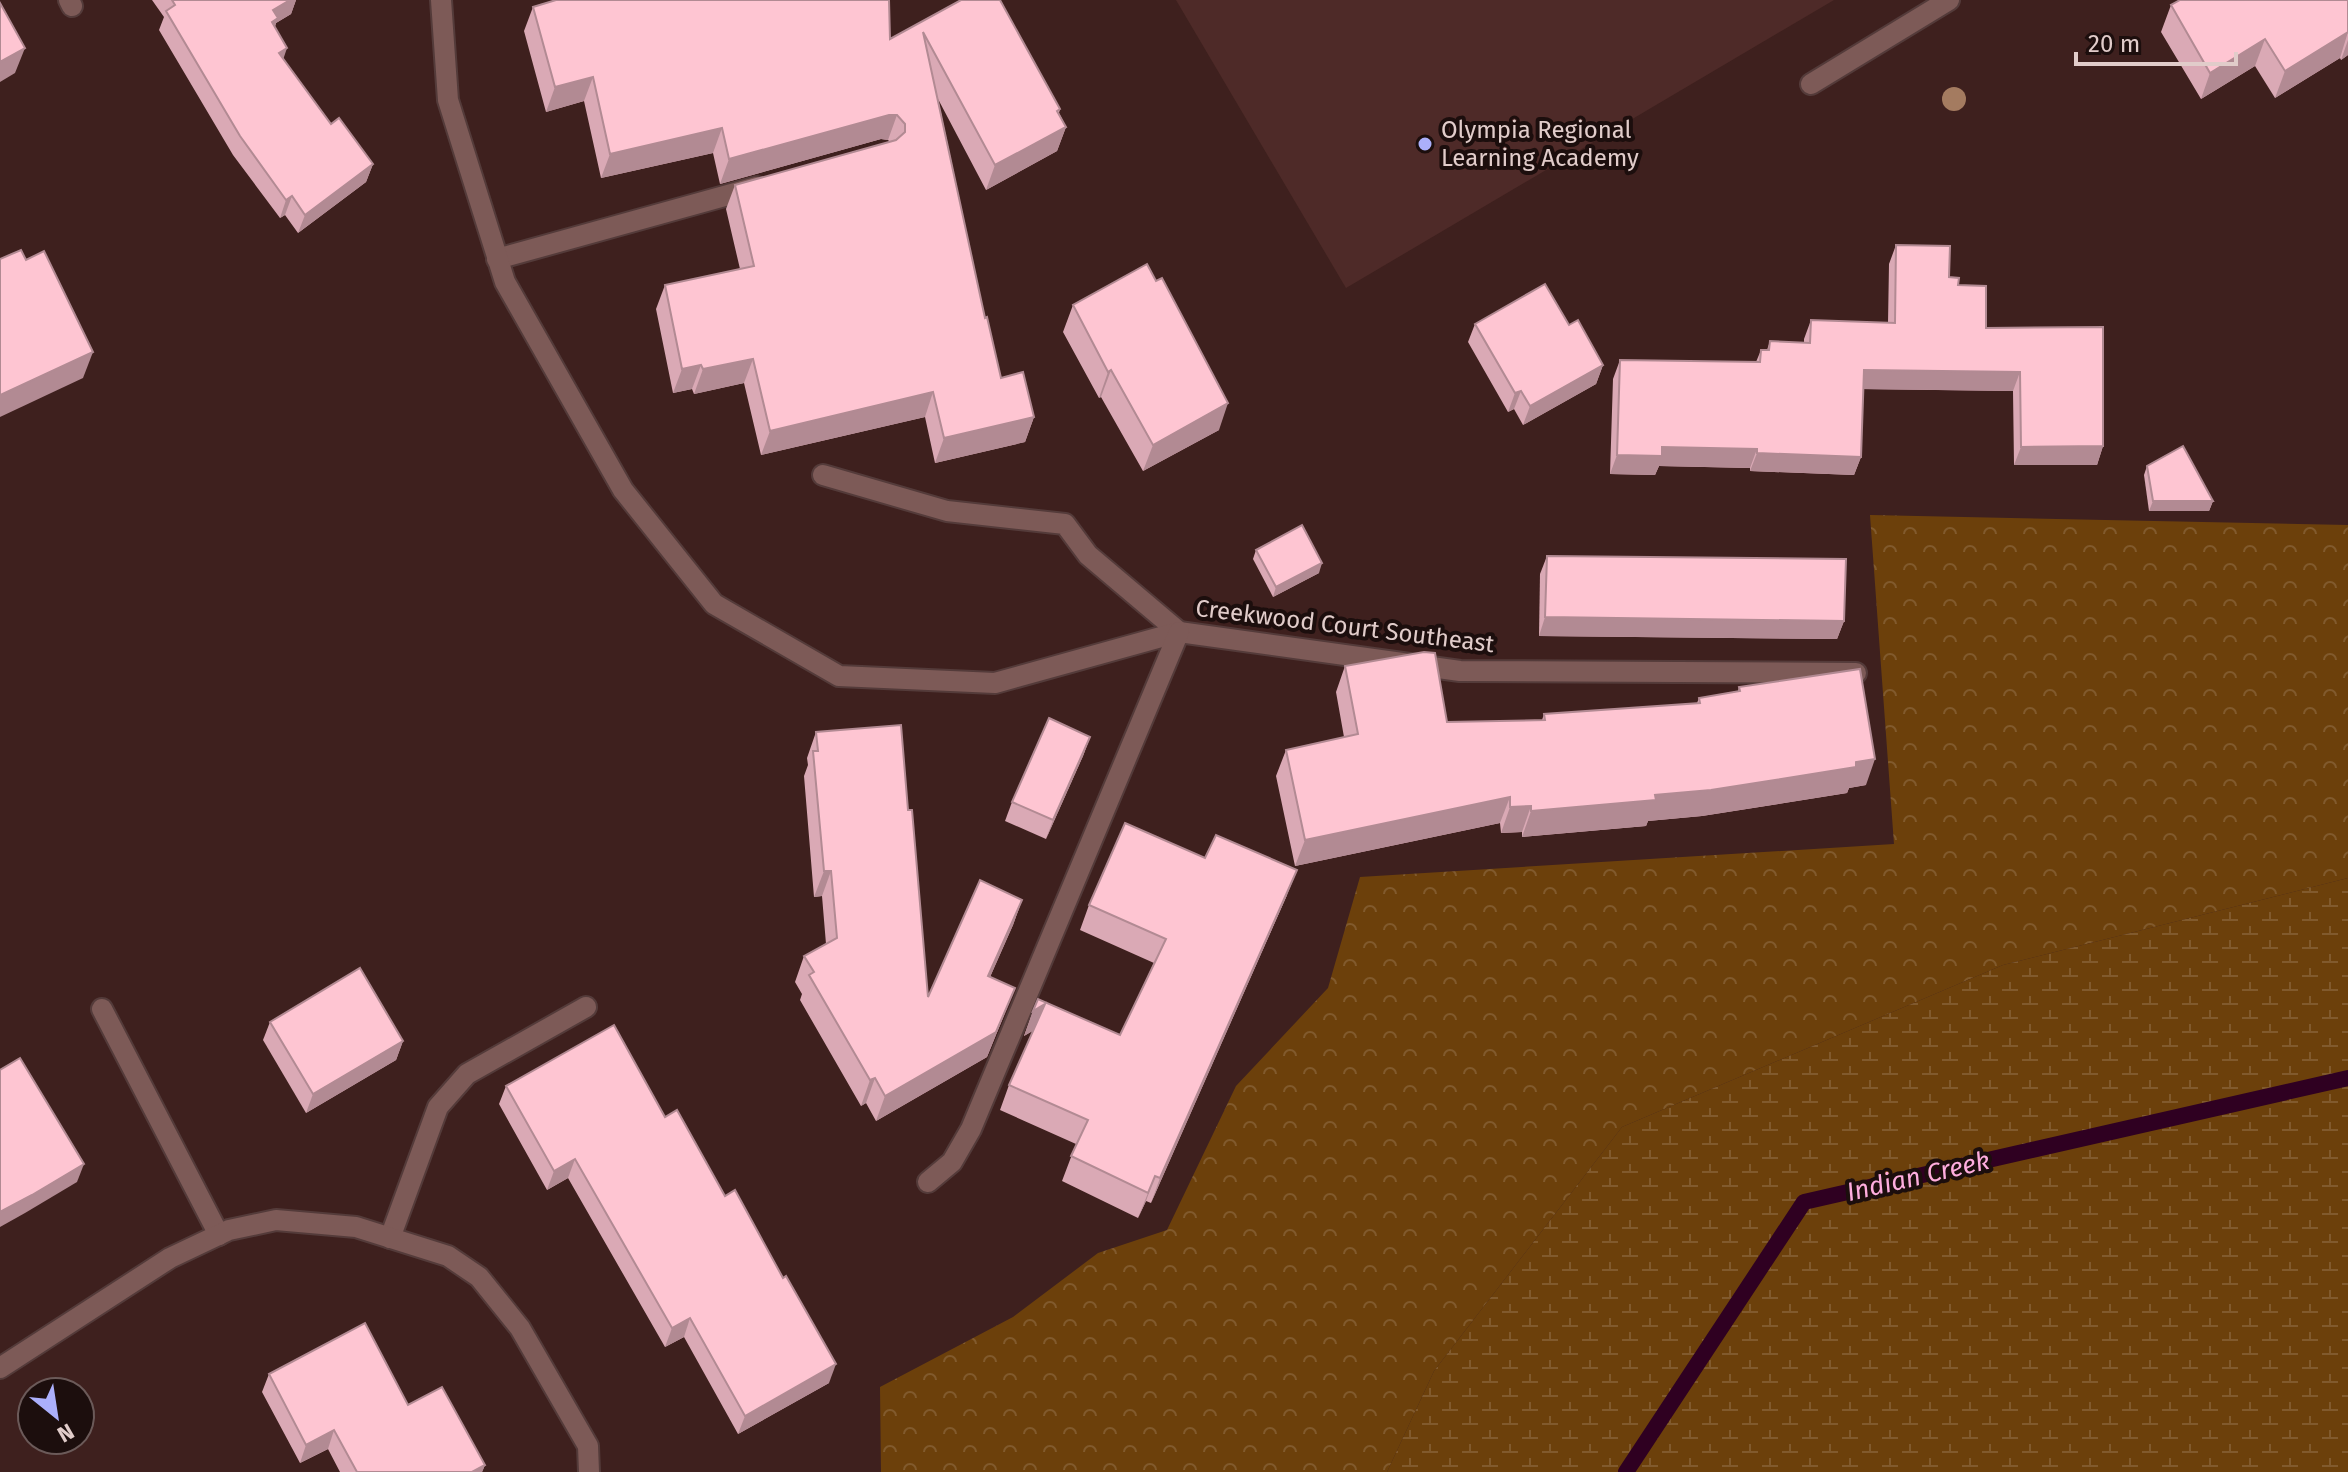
<svg xmlns="http://www.w3.org/2000/svg" width="2348" height="1472" viewBox="0 0 2348 1472" font-family="'Fira Sans',sans-serif">
  <style>
    .built { fill: #4e2a28 }
    .forest { fill: url(#forest-crowns) }
    .wetland { fill: url(#wetland-marsh) }
    .lines { fill: none; stroke-linecap: round; stroke-linejoin: round }
    .stream { stroke: #2f0021; stroke-width: 16 }
    .lane-casing { stroke: #543b3a; stroke-width: 24 }
    .street-casing { stroke: #543b3a; stroke-width: 24 }
    .lane { stroke: #7d5a57; stroke-width: 20 }
    .street { stroke: #7d5a57; stroke-width: 20 }
    .tree { fill: #a47b60 }
    .wall { fill: #daa9b5 }
    .shaded-wall { fill: #b28a93 }
    .building { fill: #fec5d2; stroke: #b28a93; stroke-width: 2 }
    .poi-dot { fill: #abaffb; stroke: #1c0e0d; stroke-width: 3 }
    .labels { text-anchor: middle; stroke-width: 8; stroke-linejoin: round; paint-order: stroke }
    .poi-label { font-size: 24px; fill: #e1ccca; stroke: #1c0e0d; text-anchor: start }
    .street-label { font-size: 24px; fill: #e1ccca; stroke: #1c0e0d }
    .water-label { font-size: 26px; font-style: italic; fill: #feadde; stroke: #1c0e0d }
  </style>
  <defs>
    <pattern id="forest-crowns" width="20" height="18" patternUnits="userSpaceOnUse" patternTransform="scale(2)"><rect width="20" height="18" fill="#6c400b"/><path d="M2 6a3 3 0 1 1 6 0M12 15a3 3 0 1 1 6 0" fill="none" stroke="#815a2d"/></pattern>
    <pattern id="wetland-marsh" width="20" height="14" patternUnits="userSpaceOnUse" patternTransform="scale(2)"><rect width="20" height="14" fill="#6c400b"/><path d="M1 5h8M5 5V1M11 12h8M15 12V8" fill="none" stroke="#815a2d"/></pattern>
  </defs>
  <rect width="100%" height="100%" fill="#3e201e"/>
  <!-- built -->
  <polygon class="built" points="1176,0 1834,0 1346,288"/>
  <!-- forest -->
  <polygon class="forest" points="1870,515 2348,525 2348,878 2003,965 1622,1127 1434,1371 1387,1472 881,1472 880,1387 1013,1317 1098,1253 1167,1230 1236,1086 1328,988 1360,877 1894,844"/>
  <!-- wetland -->
  <polygon class="wetland" points="2348,878 2348,1472 1387,1472 1434,1371 1622,1127 2003,965"/>
  <g class="lines">
    <!-- stream -->
    <polyline class="stream" points="1626,1472 1804,1202 2348,1078"/>
    <defs>
      <g id="lane">
        <polyline points="497,259 757,187"/>
        <polyline points="823,475 947,511 1065,524 1088,555 1179,632"/>
        <polyline points="390,1238 438,1107 467,1074 586,1007"/>
      </g>
      <g id="street">
        <polyline points="69,0 72,6"/>
        <polyline points="441,0 448,100 505,282 623,490 714,604 839,676 995,683 1179,632 1460,671 1856,673"/>
        <polyline points="1811,84 1949,0"/>
        <polyline points="102,1009 219,1235"/>
        <polyline points="928,1182 952,1162 971,1129 1179,632"/>
        <polyline points="0,1368 170,1258 229,1230 276,1220 356,1227 448,1256 479,1277 520,1328 588,1446 589,1472"/>
      </g>
    </defs>
    <!-- lane casing -->
    <use href="#lane" class="lane-casing"/>
    <!-- street casing -->
    <use href="#street" class="street-casing"/>
    <!-- lane -->
    <use href="#lane" class="lane"/>
    <!-- street -->
    <use href="#street" class="street"/>
  </g>
  <!-- trees -->
  <circle class="tree" cx="1954" cy="99" r="12"/>
  <!-- wall -->
  <g class="wall">
    <polygon points="152,0 296,0 291,14 276,23 275,27 283,59 331,124 373,164 366,182 298,233 285,215 280,218 233,155 159,30 164,17"/>
    <polygon points="961,0 1060,109 1059,113 1066,127 1057,151 986,190 938,99 985,318 1001,378 1034,417 1025,442 935,463 925,417 761,455 744,383 694,394 692,389 673,393 656,309 665,285 740,269 726,209 735,185 890,142 888,140 881,139 720,184 713,153 601,178 584,101 546,112 524,31 533,7 890,39"/>
    <polygon points="2348,0 2348,55 2341,60 2340,58 2275,98 2255,66 2201,99 2161,32 2171,5"/>
    <polygon points="1896,245 1949,277 1958,285 1986,328 2103,446 2097,465 2014,465 2013,391 1863,389 1861,457 1854,475 1750,471 1750,468 1659,466 1655,475 1610,474 1613,379 1620,360 1756,362 1761,350 1767,350 1770,341 1804,343 1804,339 1811,320 1888,323 1889,264"/>
    <polygon points="1073,305 1219,430 1143,471 1101,397 1099,398 1063,332"/>
    <polygon points="1475,324 1569,325 1603,365 1596,384 1523,425 1514,409 1508,412 1468,342"/>
    <polygon points="2147,466 2213,501 2209,511 2149,511 2144,475"/>
    <polygon points="1256,550 1319,573 1273,597 1253,559"/>
    <polygon points="1547,556 1844,621 1837,639 1539,636 1540,574"/>
    <polygon points="1345,666 1447,722 1542,720 1544,714 1697,703 1699,698 1738,691 1739,687 1866,785 1849,788 1847,793 1702,816 1648,821 1646,826 1522,837 1522,832 1501,833 1500,823 1295,866 1276,776 1286,750 1344,737 1336,692"/>
    <polygon points="816,732 908,810 928,997 1022,900 1013,925 990,977 1015,988 987,1057 876,1121 866,1103 861,1106 800,1000 802,994 795,982 804,956 826,944 822,896 814,897 804,776 808,765 807,758"/>
    <polygon points="1090,737 1083,756 1046,839 1005,821 1012,802"/>
    <polygon points="1287,895 1151,1203 1146,1201 1138,1218 1062,1181 1076,1144 1000,1110 1009,1085 1034,1030 1024,1036 1033,1011 1120,1035 1154,963 1080,930 1089,905"/>
    <polygon points="270,1022 403,1041 396,1060 306,1113 263,1040"/>
    <polygon points="506,1086 665,1117 829,1383 738,1434 684,1337 665,1347 568,1178 547,1190 499,1104"/>
    <polygon points="269,1374 408,1405 485,1465 482,1472 340,1472 328,1449 300,1463 262,1392"/>
  </g>
  <!-- shaded-wall -->
  <g class="shaded-wall">
    <polygon points="290,0 296,0 291,14 276,23 271,37 273,10"/>
    <polygon points="2348,32 2340,58 2275,98 2285,71"/>
    <polygon points="2265,39 2255,66 2201,99 2210,73"/>
    <polygon points="2348,40 2348,55 2341,60"/>
    <polygon points="25,48 15,73 0,82 0,62"/>
    <polygon points="287,48 281,66 279,53"/>
    <polygon points="593,77 584,101 546,112 555,87"/>
    <polygon points="889,115 897,115 888,140 881,139 720,184 729,159"/>
    <polygon points="1066,127 1057,151 986,190 995,165"/>
    <polygon points="722,128 713,153 601,178 610,154"/>
    <polygon points="373,164 366,182 298,233 305,215"/>
    <polygon points="292,196 285,215 280,218 286,200"/>
    <polygon points="93,352 83,378 0,417 0,395"/>
    <polygon points="753,359 744,383 694,394 703,369"/>
    <polygon points="701,365 692,389 673,393 682,369"/>
    <polygon points="1603,365 1596,384 1523,425 1530,406"/>
    <polygon points="1111,370 1101,397 1099,398 1108,372"/>
    <polygon points="1864,370 2020,372 2013,391 1857,389"/>
    <polygon points="1521,391 1514,409 1508,412 1515,393"/>
    <polygon points="933,392 925,417 761,455 770,431"/>
    <polygon points="1228,403 1219,430 1143,471 1153,445"/>
    <polygon points="1034,417 1025,442 935,463 944,438"/>
    <polygon points="2103,446 2097,465 2014,465 2021,447"/>
    <polygon points="1662,447 1757,449 1750,468 1659,466 1655,475 1610,474 1617,455"/>
    <polygon points="1757,453 1861,457 1854,475 1750,471"/>
    <polygon points="2153,501 2213,501 2209,511 2149,511"/>
    <polygon points="1322,563 1319,573 1273,597 1276,587"/>
    <polygon points="1545,617 1844,621 1837,639 1539,636"/>
    <polygon points="1090,737 1083,756 1046,839 1053,820"/>
    <polygon points="1875,759 1866,785 1849,788 1847,793 1702,816 1648,821 1646,826 1522,837 1531,811 1655,795"/>
    <polygon points="1510,797 1500,823 1295,866 1305,840"/>
    <polygon points="1531,806 1522,832 1501,833 1510,807"/>
    <polygon points="1297,870 1287,895 1151,1203 1160,1178"/>
    <polygon points="824,871 831,871 822,896 814,897"/>
    <polygon points="1022,900 1013,925 979,1002 988,976"/>
    <polygon points="1015,988 987,1057 876,1121 885,1096"/>
    <polygon points="1045,1004 1036,1029 1024,1036 1033,1011"/>
    <polygon points="403,1041 396,1060 306,1113 313,1094"/>
    <polygon points="875,1078 866,1103 861,1106 870,1080"/>
    <polygon points="575,1159 568,1178 547,1190 554,1171"/>
    <polygon points="84,1164 77,1182 25,1213 0,1227 0,1212"/>
    <polygon points="1155,1176 1146,1201 1138,1218 1148,1193"/>
    <polygon points="690,1318 684,1337 665,1347 672,1328"/>
    <polygon points="836,1364 829,1383 738,1434 745,1416"/>
    <polygon points="334,1430 328,1449 300,1463 306,1445"/>
    <polygon points="485,1465 482,1472 472,1472"/>
  </g>
  <!-- building -->
  <g class="building">
    <polygon points="172,0 290,0 273,10 278,18 272,22 287,48 279,53 331,124 339,118 373,164 305,215 292,196 286,200 240,136 166,11 175,5"/>
    <polygon points="556,0 889,0 890,39 961,0 1000,0 1060,109 1057,111 1066,127 995,165 923,32 985,318 987,317 1001,378 1023,372 1034,417 944,438 933,392 770,431 753,359 703,369 701,365 682,369 665,285 754,266 735,185 896,140 905,132 905,124 897,115 889,115 729,159 722,128 610,154 593,77 555,87 533,7"/>
    <polygon points="2180,0 2348,0 2348,32 2285,71 2265,39 2210,73 2171,5"/>
    <polygon points="0,3 25,48 0,62"/>
    <polygon points="1896,245 1950,246 1949,277 1959,278 1958,285 1986,286 1986,328 2103,327 2103,446 2021,447 2020,372 1864,370 1861,457 1757,453 1757,449 1662,447 1662,456 1617,455 1620,360 1760,362 1761,350 1769,350 1770,341 1810,343 1811,320 1895,323"/>
    <polygon points="21,250 26,260 44,251 93,352 0,395 0,259"/>
    <polygon points="1147,264 1156,281 1162,278 1228,403 1153,445 1111,370 1108,372 1073,305"/>
    <polygon points="1545,284 1569,325 1578,320 1603,365 1530,406 1521,391 1515,393 1475,324"/>
    <polygon points="2183,446 2213,501 2153,501 2147,466"/>
    <polygon points="1302,525 1322,563 1276,587 1256,550"/>
    <polygon points="1547,556 1846,559 1844,621 1545,617"/>
    <polygon points="1424,652 1435,653 1447,722 1545,720 1544,714 1700,703 1699,698 1740,691 1739,687 1860,669 1875,759 1856,762 1856,767 1775,780 1711,790 1655,795 1656,800 1531,811 1531,806 1510,807 1510,797 1305,840 1286,750 1358,734 1345,666"/>
    <polygon points="1049,718 1090,737 1053,820 1012,802"/>
    <polygon points="901,725 908,810 912,810 928,997 980,880 1022,900 988,976 1015,988 996,1032 885,1096 875,1078 870,1080 809,975 814,972 804,956 837,938 831,871 824,871 813,751 818,751 816,732"/>
    <polygon points="1125,823 1205,858 1216,835 1297,870 1160,1178 1155,1176 1148,1193 1071,1156 1088,1120 1009,1085 1045,1004 1033,1011 1038,999 1120,1035 1166,939 1089,905"/>
    <polygon points="360,968 403,1041 313,1094 270,1022"/>
    <polygon points="614,1025 665,1117 677,1110 725,1196 735,1190 783,1278 786,1276 836,1364 745,1416 690,1318 672,1328 575,1159 554,1171 506,1086"/>
    <polygon points="20,1058 84,1164 32,1195 0,1212 0,1070"/>
    <polygon points="365,1323 408,1405 442,1387 485,1465 472,1472 357,1472 334,1430 306,1445 269,1374"/>
  </g>
  <!-- markers -->
  <circle class="poi-dot" cx="1425" cy="144" r="8"/>
  <g class="labels">
    <!-- poi labels -->
    <g class="poi-label">
      <text x="1441" y="138">Olympia Regional<tspan x="1441" dy="28">Learning Academy</tspan></text>
    </g>
    <!-- street labels -->
    <g class="street-label">
      <text transform="translate(1345 626) rotate(7)" y="8">Creekwood Court Southeast</text>
    </g>
    <!-- water labels -->
    <g class="water-label">
      <text transform="translate(1918 1176) rotate(-13)" y="9">Indian Creek</text>
    </g>
  </g>
  <!-- north arrow -->
  <g transform="translate(56 1416) rotate(150)"><circle r="38" fill="#1c0e0d" stroke="#6b5a59" stroke-width="2"/>
  <path d="M0-6L14 30L0 20L-14 30Z" fill="#abaffb"/>
  <text y="-12" font-size="22" font-weight="bold" text-anchor="middle" fill="#e1ccca">N</text>
  </g>
  <!-- scale -->
  <path d="M2076 52v12h160v-12" fill="none" stroke="#e1ccca" stroke-width="4"/>
  <text x="2088" y="52" font-size="24" fill="#e1ccca" stroke="#1c0e0d" stroke-width="6" paint-order="stroke">20 m</text>
</svg>
